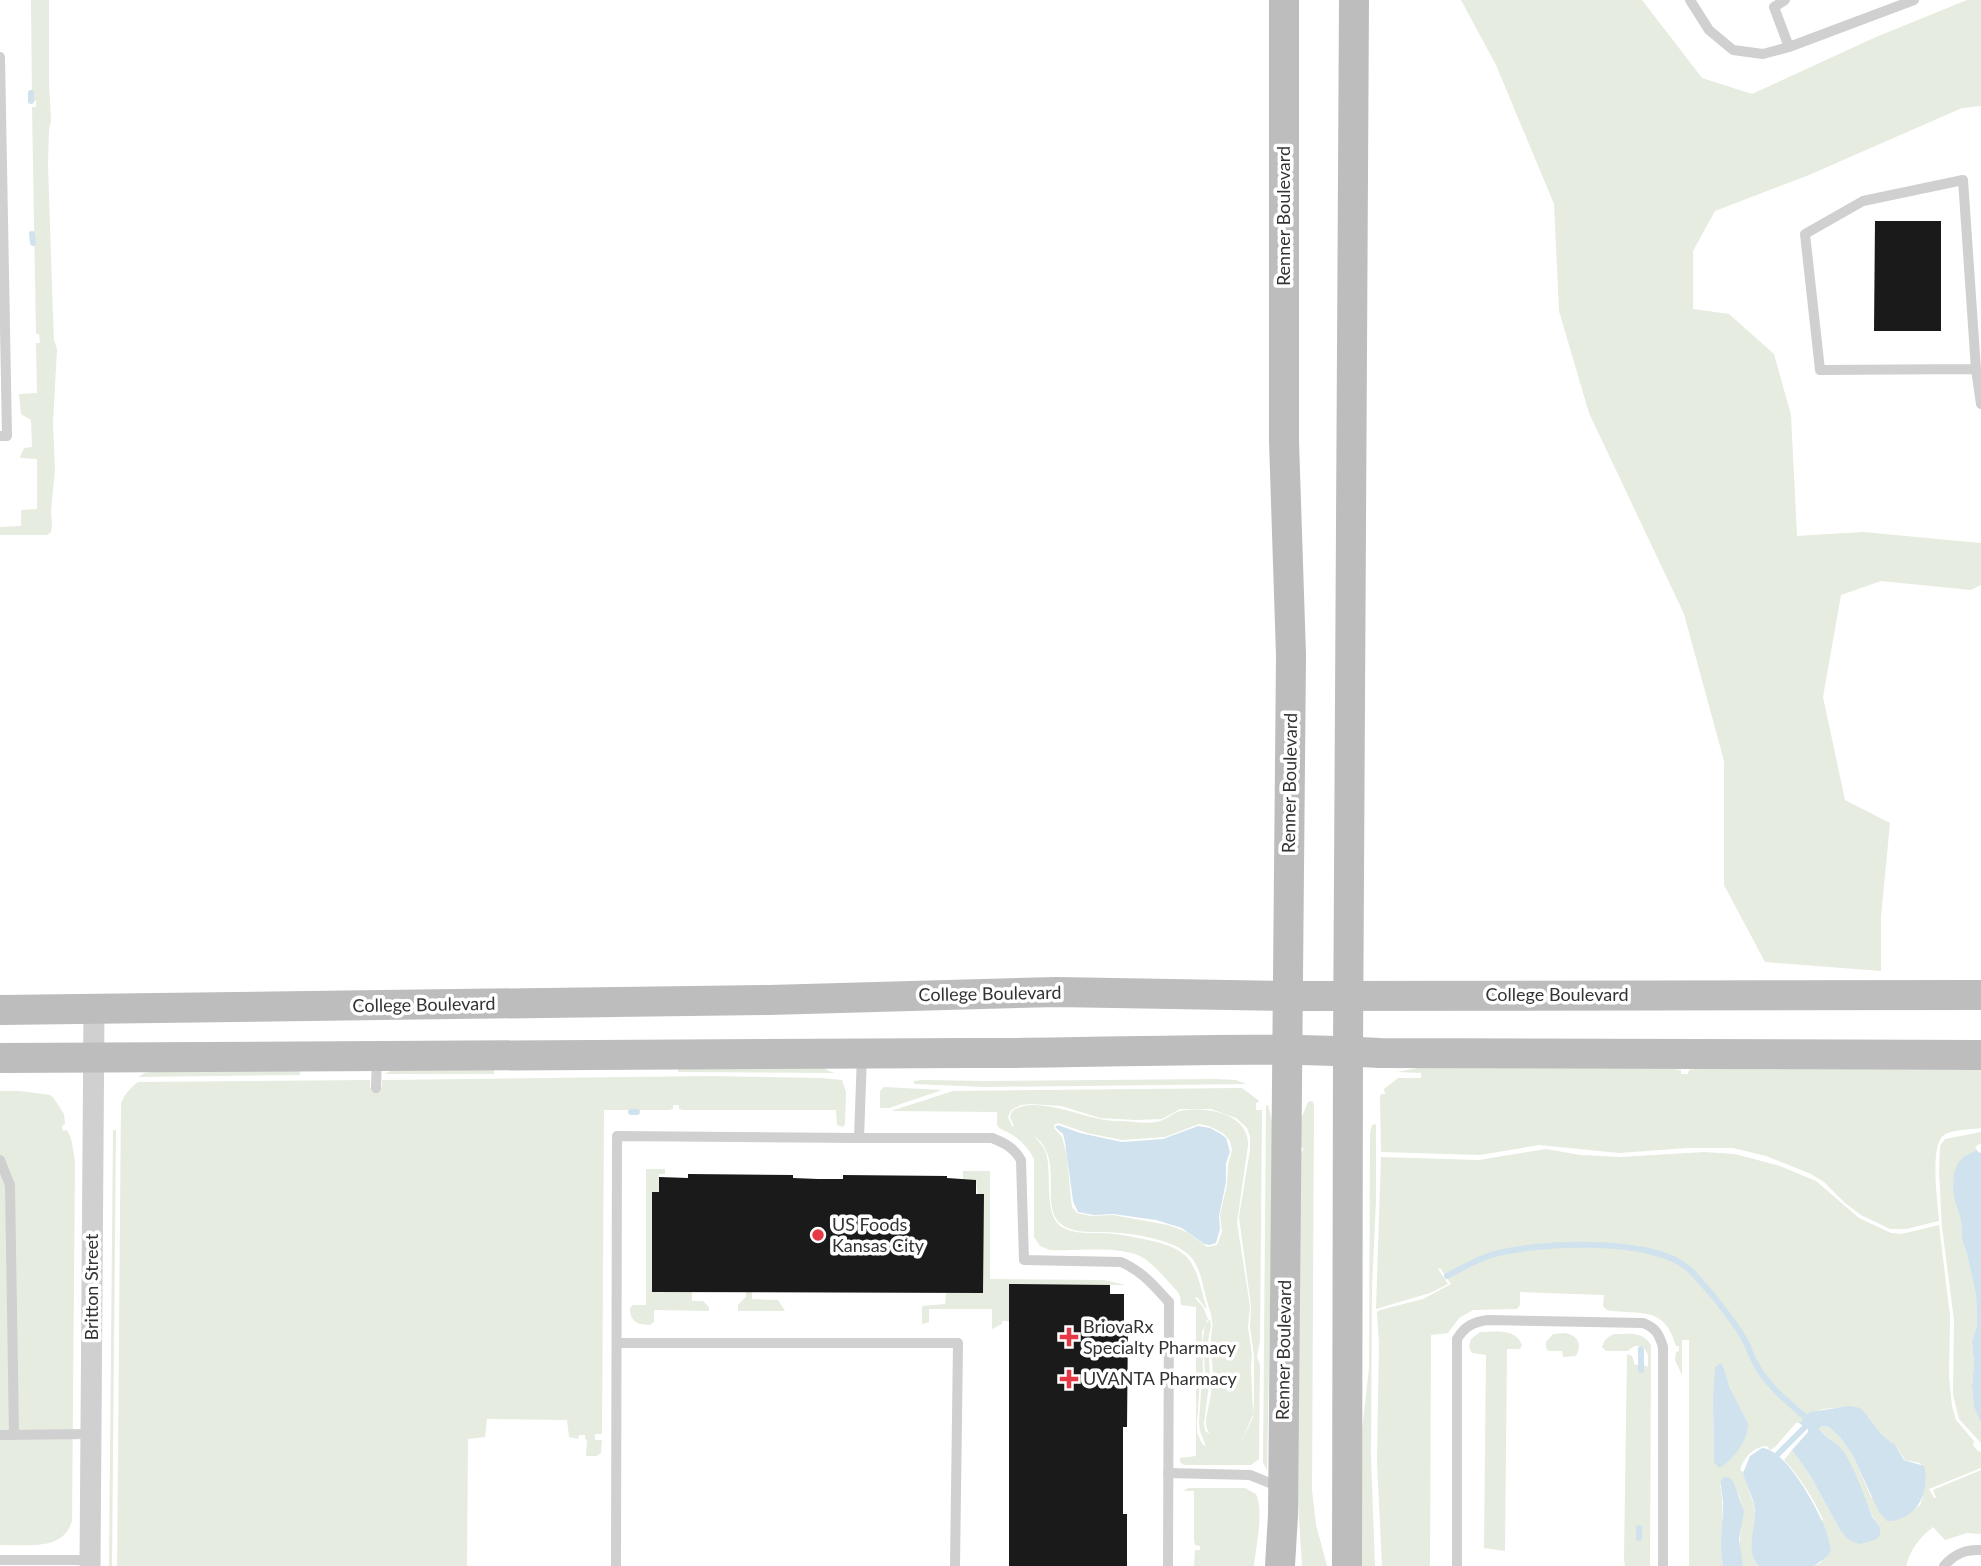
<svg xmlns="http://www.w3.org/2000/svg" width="1981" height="1566" viewBox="0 0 1981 1566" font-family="Lato,sans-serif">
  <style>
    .green { fill: #e6ecdf; fill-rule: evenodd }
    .water { fill: #cfe2ee }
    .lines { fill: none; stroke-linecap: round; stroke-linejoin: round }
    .stream { stroke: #cfe2ee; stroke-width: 6 }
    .building { fill: #1a1a1a }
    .lane { stroke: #d0d0d0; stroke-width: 10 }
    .street { stroke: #d0d0d0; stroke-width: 21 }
    .secondary { stroke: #bdbdbd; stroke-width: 30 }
    .poi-dot { fill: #e63946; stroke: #fff; stroke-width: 2.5 }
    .labels { text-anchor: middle; stroke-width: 7; stroke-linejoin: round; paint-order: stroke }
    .street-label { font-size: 18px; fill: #333; stroke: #fff }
    .poi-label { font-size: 18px; fill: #333; stroke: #fff; text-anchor: start }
  </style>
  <rect width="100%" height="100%" fill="#fff"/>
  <!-- green -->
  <g class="green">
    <polygon points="31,0 49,0 49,82 51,121 49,130 48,164 53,317 54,340 57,349 53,424 55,470 51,510 52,526 51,532 47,535 0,535 0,527 21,526 21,510 37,509 37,459 21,458 20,457 24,448 32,447 31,420 21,414 19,394 37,393 36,343 40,343 39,334 36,334 32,107 36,107 36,101 32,101"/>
    <polygon points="1461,0 1642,0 1702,78 1752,94 1876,37 1967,0 1981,0 1981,106 1962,108 1809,175 1715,211 1693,251 1693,309 1729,314 1774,354 1791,415 1797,536 1863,532 1981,543 1981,585 1971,590 1881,581 1841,595 1823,697 1845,800 1890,823 1881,917 1881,971 1765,962 1724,885 1724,761 1684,614 1589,413 1559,311 1554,204 1496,65"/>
    <polygon points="687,1066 820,1067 834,1073 678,1072 678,1068"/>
    <polygon points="485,1068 494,1070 494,1074 385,1074 394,1069"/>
    <path d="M 1418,1068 L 1673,1069 L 1681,1070 L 1681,1074 L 1688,1074 L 1689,1070 L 1694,1069 L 1981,1070 L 1981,1128 C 1970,1130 1953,1129 1944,1135 C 1929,1145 1938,1204 1939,1221 L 1906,1229 L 1890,1229 L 1861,1215 L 1845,1203 L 1824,1182 L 1811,1174 L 1766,1156 L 1733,1148 L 1687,1148 L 1619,1153 L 1539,1145 L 1480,1155 L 1381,1152 L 1380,1097 L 1381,1094 L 1385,1094 L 1384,1089 L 1398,1078 L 1421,1078 L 1421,1073 L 1397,1072 Z"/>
    <polygon points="291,1070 300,1071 300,1075 138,1077 145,1073 157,1071"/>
    <path d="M 709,1076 L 821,1078 L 842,1080 L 846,1092 L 845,1124 L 843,1127 L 837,1125 L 836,1110 L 683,1110 L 679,1109 L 679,1105 L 673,1105 L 673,1109 L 669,1110 L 604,1110 L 602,1434 L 595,1434 L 595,1440 L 602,1440 L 601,1453 L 597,1456 L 586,1456 L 587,1440 L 585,1439 L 585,1435 L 579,1435 L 578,1439 L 569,1437 L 567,1420 L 487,1419 L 485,1437 L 468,1439 L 467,1566 L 117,1566 L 121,1103 C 125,1094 130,1088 138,1082 L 370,1080 L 370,1088 L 382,1087 L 382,1080 Z"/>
    <polygon points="1216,1079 1236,1080 1246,1084 985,1087 914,1084 914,1081 922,1080 985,1081"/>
    <polygon points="884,1087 942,1090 889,1108 880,1108 880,1091"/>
    <path d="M 1242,1088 L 1258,1100 L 1259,1102 L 1256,1103 L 1256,1110 L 1262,1110 L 1260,1341 L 1257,1357 L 1260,1365 L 1259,1459 L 1251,1465 L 1184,1465 L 1180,1462 L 1180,1458 L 1196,1456 L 1196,1307 L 1181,1305 L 1180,1296 L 1177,1291 C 1167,1280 1157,1268 1145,1259 C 1122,1244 1077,1252 1050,1250 L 1040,1246 L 1034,1237 L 1034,1159 C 1026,1143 1015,1135 999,1128 L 997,1125 L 997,1112 L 891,1111 L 953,1091 ZM 1030,1104 L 1061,1106 L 1100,1118 L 1136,1120 L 1162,1119 L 1180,1109 L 1211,1109 L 1236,1118 L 1247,1128 L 1250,1136 L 1250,1150 L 1239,1217 L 1251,1306 L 1250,1327 L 1254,1356 L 1254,1399 L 1253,1418 L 1241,1442 L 1253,1415 L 1251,1367 L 1252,1355 L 1248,1327 L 1250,1306 L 1237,1223 L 1248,1145 C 1249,1113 1205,1106 1180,1111 C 1172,1113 1165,1121 1156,1122 C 1143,1124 1130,1121 1118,1121 C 1088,1122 1038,1093 1012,1111 L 1010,1117 L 1014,1126 L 1012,1126 L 1008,1117 L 1011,1110 L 1021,1105 ZM 1058,1123 L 1087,1133 L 1122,1140 L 1165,1137 L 1199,1124 L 1209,1126 L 1223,1133 L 1230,1141 L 1232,1150 L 1228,1165 L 1227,1184 L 1220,1215 L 1222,1232 L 1217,1245 L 1207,1247 L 1187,1232 L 1168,1225 L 1113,1215 L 1091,1216 L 1077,1213 L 1072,1207 L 1071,1200 L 1067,1156 L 1062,1137 L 1054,1128 L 1054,1125 ZM 1034,1136 C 1065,1157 1039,1206 1061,1224 C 1072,1233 1090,1232 1102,1232 C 1125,1232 1172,1238 1189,1255 C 1199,1265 1202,1280 1205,1294 C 1208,1306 1214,1318 1212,1330 C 1209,1346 1213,1362 1213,1378 C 1212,1388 1210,1399 1208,1409 C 1206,1418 1204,1427 1210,1434 L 1205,1431 L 1204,1424 L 1210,1376 L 1208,1341 L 1211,1326 L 1210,1319 L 1205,1325 L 1203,1338 L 1205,1374 L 1201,1392 L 1199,1423 L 1200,1431 L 1206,1446 L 1202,1444 L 1197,1432 L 1197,1422 L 1200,1382 L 1203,1373 L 1202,1332 L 1208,1319 L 1203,1307 L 1195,1298 L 1197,1297 L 1207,1310 C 1195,1268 1197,1250 1148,1240 C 1132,1237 1117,1233 1101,1233 C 1088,1233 1070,1234 1059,1225 C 1045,1212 1051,1175 1047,1157 C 1046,1148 1039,1142 1034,1136 Z"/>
    <path d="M 0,1091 L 20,1091 L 50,1095 L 53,1097 L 64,1114 L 65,1124 L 62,1126 L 63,1131 L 67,1130 L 71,1138 L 75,1161 L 72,1521 C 63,1552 26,1544 0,1545 Z"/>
    <polygon points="1312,1101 1314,1104 1312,1490 1316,1525 1327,1566 1302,1566 1296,1471 1299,1152 1303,1151 1303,1148 1299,1147 1301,1119 1308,1102"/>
    <polygon points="1266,1105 1268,1105 1272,1121 1273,1144 1267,1471 1263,1462"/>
    <polygon points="1376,1124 1376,1201 1372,1286 1371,1457 1375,1566 1360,1566 1358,1466 1369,1368 1370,1133 1372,1125"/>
    <polygon points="113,1130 116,1130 112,1566 109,1566"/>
    <polygon points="1981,1132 1981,1143 1975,1147 1977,1150 1966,1157 1955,1202 1961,1220 1962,1240 1967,1254 1976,1295 1977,1325 1972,1342 1974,1365 1972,1386 1974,1407 1981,1423 1981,1443 1959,1419 1953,1395 1954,1320 1942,1227 1939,1170 1940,1146 1945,1139"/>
    <path d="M 1546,1149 L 1580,1155 L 1621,1157 L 1704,1152 L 1735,1154 L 1780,1166 L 1816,1181 L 1859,1218 L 1891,1233 L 1901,1234 L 1939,1225 L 1950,1316 L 1949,1377 L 1952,1406 L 1956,1420 L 1974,1441 L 1973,1445 L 1978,1451 L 1981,1452 L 1981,1468 L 1929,1489 L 1934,1498 L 1936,1498 L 1933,1490 L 1981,1470 L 1981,1534 L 1967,1533 L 1945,1540 L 1933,1527 C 1920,1537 1910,1550 1906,1566 L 1814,1566 L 1820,1563 L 1831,1550 L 1821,1521 L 1823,1520 C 1814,1499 1800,1477 1784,1460 L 1792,1450 L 1810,1475 L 1840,1530 L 1880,1527 C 1863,1505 1859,1475 1843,1452 C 1836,1441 1826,1438 1819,1429 L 1821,1426 L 1829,1427 L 1840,1437 L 1852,1454 L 1871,1497 L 1904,1517 L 1920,1505 L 1923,1496 L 1925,1472 L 1920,1463 L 1905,1460 L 1895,1445 L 1882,1435 L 1866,1414 C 1840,1408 1820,1402 1799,1423 L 1796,1423 L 1775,1447 L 1770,1450 L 1767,1446 C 1753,1447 1744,1457 1740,1470 L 1743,1472 C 1746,1487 1755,1500 1755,1516 C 1755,1533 1745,1553 1759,1566 L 1743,1566 C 1734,1540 1747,1520 1739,1495 L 1720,1485 C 1726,1512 1718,1538 1723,1566 L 1689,1566 L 1689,1340 L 1682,1340 L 1682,1375 L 1675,1360 L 1676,1352 L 1679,1351 L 1679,1346 L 1676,1346 C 1664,1304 1640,1316 1607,1310 L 1603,1306 L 1604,1295 L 1520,1292 L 1520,1305 L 1517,1309 L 1473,1310 L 1459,1318 L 1448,1333 L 1431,1335 L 1430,1566 L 1382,1566 L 1377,1462 L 1379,1344 L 1377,1312 L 1380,1310 L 1423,1299 L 1451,1284 L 1440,1268 L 1438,1269 L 1448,1284 L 1430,1293 L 1376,1309 L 1381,1157 L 1479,1160 ZM 1723,1365 L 1729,1386 L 1748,1423 L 1714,1462 L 1713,1402 Z"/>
    <path d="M 646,1169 L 665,1169 L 665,1174 L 659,1174 L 659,1192 L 652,1193 L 652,1291 L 692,1292 L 692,1301 L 703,1301 L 709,1307 L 709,1311 L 654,1310 L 654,1322 L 650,1325 C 638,1325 630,1322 630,1308 L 633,1305 L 646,1305 Z"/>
    <polygon points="963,1171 990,1171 990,1279 1104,1280 1126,1285 1080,1285 1010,1321 1002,1321 1002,1324 992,1329 992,1309 929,1309 929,1322 923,1324 922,1322 922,1306 945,1304 946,1293 983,1293 983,1249 976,1180 963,1180"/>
    <polygon points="746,1292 752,1292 752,1299 778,1300 785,1311 738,1311 738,1305 746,1297"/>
    <path d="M 1480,1332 C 1496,1332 1515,1328 1522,1345 L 1520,1349 L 1507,1349 L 1505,1551 L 1484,1548 L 1486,1355 L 1472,1353 L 1469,1347 L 1471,1339 Z"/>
    <path d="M 1565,1333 C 1577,1335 1583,1344 1576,1356 L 1563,1357 L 1562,1351 L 1549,1351 L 1546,1348 L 1546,1342 L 1553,1334 Z"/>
    <path d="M 1615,1334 C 1629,1334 1643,1331 1651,1345 L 1650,1566 L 1625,1566 L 1624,1559 L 1627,1354 L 1632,1356 L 1635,1365 L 1642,1364 L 1648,1367 L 1648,1355 L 1643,1346 L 1635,1346 L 1627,1351 L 1606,1351 L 1602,1347 C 1604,1340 1608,1336 1615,1334 Z"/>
    <path d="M 1188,1488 L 1245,1488 L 1256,1494 C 1264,1512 1256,1546 1254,1566 L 1194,1566 L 1195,1550 L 1200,1550 L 1200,1546 L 1195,1545 L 1194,1539 L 1194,1491 L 1184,1491 Z"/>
  </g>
  <!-- water -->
  <g class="water">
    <polygon points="1058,1125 1080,1133 1122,1142 1163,1139 1198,1126 1210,1128 1221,1134 1226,1138 1230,1152 1226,1163 1226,1182 1219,1216 1220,1229 1216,1243 1210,1245 1204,1244 1182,1228 1156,1220 1113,1214 1094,1215 1078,1212 1073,1201 1065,1142 1063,1134 1055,1127"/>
    <polygon points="1977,1150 1979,1153 1981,1152 1981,1423 1974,1407 1972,1386 1974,1364 1972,1342 1977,1325 1976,1295 1967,1254 1962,1240 1961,1220 1955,1202 1953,1188 1954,1173 1958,1163 1963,1157"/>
    <path d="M 1721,1363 L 1723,1365 L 1729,1386 L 1748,1423 C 1749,1439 1733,1461 1719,1468 L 1714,1462 L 1713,1402 L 1715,1367 Z"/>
    <path d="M 1850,1406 L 1860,1408 L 1866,1414 L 1882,1435 L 1895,1445 L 1904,1460 L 1924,1466 C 1931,1492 1916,1521 1887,1521 L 1879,1512 L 1852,1454 L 1840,1437 L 1829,1427 L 1821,1426 L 1819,1429 C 1825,1438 1836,1441 1843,1451 C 1856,1470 1863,1494 1872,1516 C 1874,1520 1880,1525 1880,1529 C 1881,1534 1879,1536 1877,1539 L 1861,1544 L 1853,1542 L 1847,1538 L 1840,1530 L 1810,1475 L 1792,1450 L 1808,1432 L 1808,1429 L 1799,1423 L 1810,1412 Z"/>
    <path d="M 1762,1448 C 1786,1449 1817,1508 1825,1528 C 1828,1535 1829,1543 1831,1550 L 1828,1556 L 1814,1566 L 1759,1566 C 1744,1552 1756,1529 1755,1511 C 1754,1497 1746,1486 1743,1473 L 1750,1456 Z"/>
    <path d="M 1725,1477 L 1730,1478 L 1734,1483 L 1744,1512 L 1739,1539 L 1743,1566 L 1723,1566 C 1719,1545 1722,1530 1723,1509 C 1724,1499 1720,1490 1721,1480 Z"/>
  </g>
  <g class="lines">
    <!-- stream -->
    <g class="stream">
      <polyline points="31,93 31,101"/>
      <polyline points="32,234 33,243"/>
      <polyline points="631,1112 637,1112"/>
      <path d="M 1447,1276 C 1462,1268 1476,1260 1491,1255 C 1535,1242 1655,1236 1690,1270 C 1706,1286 1731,1317 1743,1337 C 1749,1346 1751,1357 1757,1366 C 1768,1386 1788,1402 1805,1417"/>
      <polyline points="1641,1349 1641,1370"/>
      <polyline points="1777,1455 1805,1427"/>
      <polyline points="1639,1528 1639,1538"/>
    </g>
  </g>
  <!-- building -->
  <g class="building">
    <polygon points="1875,221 1941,221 1941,331 1874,331"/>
    <polygon points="688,1174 793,1175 793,1178 818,1179 843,1179 843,1175 947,1176 947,1178 976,1180 976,1194 984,1194 983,1293 652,1292 652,1192 659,1192 659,1177 688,1178"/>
    <polygon points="1009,1284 1110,1285 1110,1294 1124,1294 1124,1322 1128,1322 1127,1427 1123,1427 1123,1514 1127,1514 1127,1566 1009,1566"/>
  </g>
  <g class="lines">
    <!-- lane -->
    <g class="lane">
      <polyline points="1690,0 1709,30 1733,50 1763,54 1789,47 1914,0"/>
      <polyline points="1785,0 1774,7 1789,47"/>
      <polyline points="0,57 7,436 0,436"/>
      <polyline points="1976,369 1820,370 1805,234 1863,201 1963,180 1976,369 1981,404"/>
      <path d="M 862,1055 L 859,1138 L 992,1138 C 1005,1143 1014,1148 1021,1160 L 1024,1260 L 1121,1262 C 1142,1271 1154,1286 1169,1302 L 1168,1566"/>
      <polyline points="376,1088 377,1055"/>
      <polyline points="0,1160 10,1185 14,1435"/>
      <polyline points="618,1343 958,1343 955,1566"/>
      <polyline points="0,1435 91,1434"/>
      <polyline points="1168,1473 1250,1475 1282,1488"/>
      <polyline points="0,1560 90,1560"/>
      <polyline points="616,1566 617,1136 859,1138"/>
      <path d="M 1457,1566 L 1457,1339 C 1465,1326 1473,1322 1488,1320 L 1643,1323 C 1656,1328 1659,1334 1663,1347 L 1663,1566"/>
      <path d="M 1944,1566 C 1954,1554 1965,1549 1981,1550"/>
    </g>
    <!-- street -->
    <polyline class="street" points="90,1566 94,1009"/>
    <!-- secondary -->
    <g class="secondary">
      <polyline points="0,1010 769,1000 1056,992 1288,996 1981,995"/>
      <path d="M 0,1058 C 323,1054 647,1052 971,1053 C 1107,1054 1243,1045 1380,1053 L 1981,1055"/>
      <polyline points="1280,1566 1283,1515 1291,655 1284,441 1284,0"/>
      <polyline points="1347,1566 1348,1051 1354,0"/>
    </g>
  </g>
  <!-- markers -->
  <g class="poi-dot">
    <circle cx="818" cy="1235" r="7"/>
    <path d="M1065.5 1326.5h7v7h7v7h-7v7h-7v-7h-7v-7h7z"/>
    <path d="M1065.5 1368.5h7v7h7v7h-7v7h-7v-7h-7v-7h7z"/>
  </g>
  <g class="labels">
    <!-- street labels -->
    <g class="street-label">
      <text transform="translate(1284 216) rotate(-90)" y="6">Renner Boulevard</text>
      <text transform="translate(1290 783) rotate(-89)" y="6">Renner Boulevard</text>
      <text transform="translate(990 994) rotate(-1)" y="6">College Boulevard</text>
      <text x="1557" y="1001">College Boulevard</text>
      <text transform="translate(424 1005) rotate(-1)" y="6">College Boulevard</text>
      <text transform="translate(92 1287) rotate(-90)" y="6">Britton Street</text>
      <text transform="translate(1284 1350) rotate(-89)" y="6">Renner Boulevard</text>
    </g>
    <!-- poi labels -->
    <g class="poi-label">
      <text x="832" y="1231">US Foods<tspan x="832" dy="21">Kansas City</tspan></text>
      <text x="1083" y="1333">BriovaRx<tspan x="1083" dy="21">Specialty Pharmacy</tspan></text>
      <text x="1083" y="1385">UVANTA Pharmacy</text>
    </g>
  </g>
</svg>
